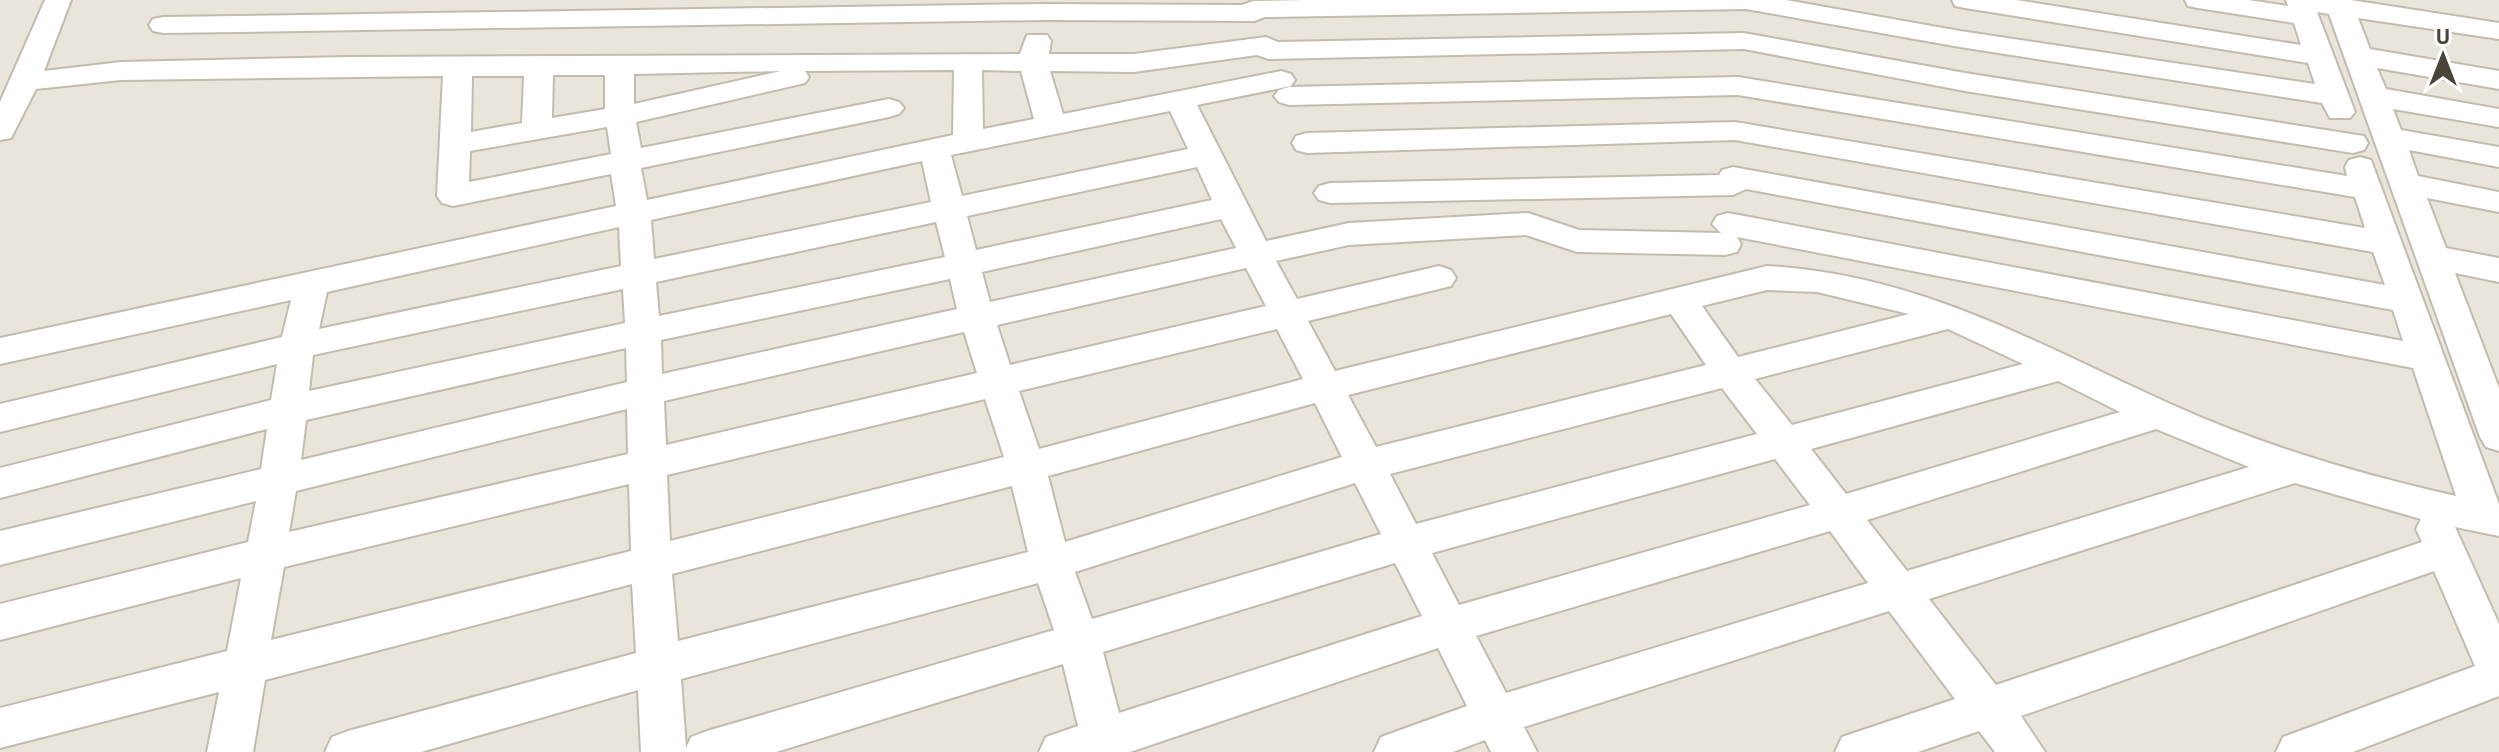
<svg xmlns="http://www.w3.org/2000/svg" width="2499" height="752" viewBox="0 0 2499 752" font-family="'Titillium Web',sans-serif">
  <style>
    .residential { fill: #eae5da }
    .lines { fill: none; stroke-linecap: round; stroke-linejoin: round }
    .minor-casing { stroke: #c2bbae; stroke-width: 4 }
    .minor { fill: #fff; fill-rule: evenodd }
  </style>
  <rect width="100%" height="100%" fill="#f6f3ec"/>
  <!-- residential -->
  <rect class="residential" x="0" y="0" width="2499" height="752"/>
  <g class="lines">
    <defs>
      <g id="minor">
        <path d="M 45,0 L 71,0 L 44,71 L 121,62 L 348,57 L 1020,54 L 1027,35 L 1047,35 L 1051,41 L 1049,54 L 1134,54 L 1266,37 L 1278,42 L 1744,33 L 1965,73 L 2364,136 L 2368,143 L 2364,150 L 2353,153 L 1965,91 L 1744,49 L 1269,59 L 1257,55 L 1134,72 L 1050,71 L 1063,114 L 1281,71 L 1291,74 L 1295,80 L 1291,86 L 1197,105 L 1266,241 L 1349,223 L 1528,213 L 1579,230 L 1721,233 L 1712,224 L 1717,216 L 1728,213 L 2403,341 L 2393,310 L 1746,189 L 1733,195 L 1330,203 L 1319,200 L 1314,193 L 1319,186 L 1330,183 L 1719,175 L 1722,170 L 1733,167 L 2385,285 L 2373,252 L 1735,140 L 1307,153 L 1296,150 L 1292,143 L 1296,136 L 1307,133 L 1735,122 L 2365,228 L 2355,197 L 1738,95 L 1289,105 L 1279,102 L 1274,96 L 1279,90 L 1289,87 L 1738,77 L 2347,176 L 2345,167 L 2349,160 L 2360,157 L 2371,160 L 2499,504 L 2499,536 L 2455,527 L 2499,624 L 2499,696 L 2353,752 L 2276,752 L 2283,737 L 2475,666 L 2434,571 L 2021,716 L 2045,752 L 1995,752 L 1979,731 L 1918,752 L 1835,752 L 1842,737 L 1955,699 L 1889,611 L 1524,727 L 1537,752 L 1491,752 L 1485,740 L 1453,752 L 1374,752 L 1381,737 L 1467,706 L 1438,648 L 1130,752 L 1039,752 L 1046,737 L 1078,726 L 1063,664 L 776,752 L 641,752 L 638,690 L 421,752 L 325,752 L 332,737 L 348,731 L 636,653 L 632,584 L 265,680 L 253,752 L 207,752 L 219,692 L 0,748 L 0,708 L 227,651 L 241,578 L 0,640 L 0,604 L 248,542 L 256,501 L 0,565 L 0,531 L 261,469 L 267,429 L 0,498 L 0,468 L 271,400 L 277,364 L 0,432 L 0,404 L 282,337 L 291,300 L 0,364 L 0,338 L 616,206 L 611,174 L 453,206 L 442,203 L 437,196 L 443,76 L 121,80 L 36,89 L 11,138 L 0,140 L 0,102 ZM 954,70 L 953,135 L 647,200 L 641,168 L 889,117 L 899,114 L 904,108 L 899,102 L 889,99 L 641,148 L 636,122 L 805,83 L 809,77 L 805,71 ZM 982,70 L 1021,71 L 1034,119 L 983,129 ZM 781,71 L 634,104 L 634,74 ZM 553,75 L 605,75 L 605,109 L 552,118 ZM 472,76 L 524,76 L 522,123 L 471,132 ZM 1170,111 L 1188,149 L 962,196 L 951,155 ZM 607,127 L 611,154 L 469,182 L 470,151 ZM 922,161 L 931,202 L 654,259 L 651,220 ZM 1197,167 L 1212,200 L 976,250 L 967,216 ZM 1221,219 L 1236,248 L 990,302 L 982,272 ZM 936,222 L 945,257 L 659,316 L 656,282 ZM 619,227 L 621,266 L 319,329 L 327,292 ZM 1526,235 L 1577,252 L 1725,255 L 1737,252 L 1741,244 L 1737,237 L 2413,368 L 2456,496 C 2359,474 2266,447 2175,406 C 2039,345 1920,274 1767,266 L 1335,371 L 1308,321 L 1451,286 L 1456,278 L 1451,270 L 1439,266 L 1297,299 L 1276,261 L 1349,245 ZM 1246,268 L 1266,306 L 1010,365 L 997,325 ZM 950,279 L 957,309 L 662,374 L 661,340 ZM 623,289 L 625,323 L 309,391 L 313,355 ZM 1767,290 L 1817,292 L 1909,314 L 1738,357 L 1702,306 ZM 1671,314 L 1706,365 L 1376,447 L 1348,395 ZM 1277,329 L 1303,379 L 1039,449 L 1019,391 ZM 1948,329 L 2023,364 L 1792,425 L 1755,379 ZM 964,332 L 977,373 L 666,445 L 664,401 ZM 626,348 L 627,382 L 301,460 L 306,420 ZM 2058,381 L 2120,412 L 1846,494 L 1811,449 ZM 1722,388 L 1757,434 L 1416,524 L 1390,474 ZM 985,399 L 1004,457 L 670,541 L 667,475 ZM 1315,403 L 1342,457 L 1065,542 L 1048,476 ZM 627,409 L 628,454 L 289,532 L 296,491 ZM 2156,429 L 2249,467 L 1907,571 L 1867,520 ZM 1775,459 L 1810,505 L 1459,605 L 1432,553 ZM 1355,483 L 1381,534 L 1092,619 L 1075,572 ZM 2295,483 L 2421,519 L 2416,529 L 2422,542 L 1996,685 L 1929,599 ZM 629,484 L 631,551 L 271,640 L 284,567 ZM 1012,486 L 1028,552 L 678,641 L 672,574 ZM 1830,531 L 1868,583 L 1506,693 L 1476,636 ZM 1395,563 L 1422,616 L 1119,713 L 1103,652 ZM 1038,583 L 1054,630 L 707,731 L 691,737 L 686,748 L 681,679 Z"/>
        <polygon points="1305,0 1786,0 1960,31 2315,84 2308,63 1965,8 1955,6 1952,0 2016,0 2301,45 2294,23 2198,8 2188,6 2185,0 2249,0 2288,6 2286,0 2351,0 2499,23 2499,39 2358,18 2370,49 2499,71 2499,89 2377,68 2386,89 2499,109 2499,127 2393,109 2401,130 2499,147 2499,167 2409,150 2418,176 2499,192 2499,212 2427,198 2446,248 2499,258 2499,282 2455,273 2499,388 2499,451 2486,447 2480,437 2329,14 2317,12 2355,112 2350,118 2330,118 2322,103 1960,47 1746,9 1265,17 1254,21 1043,20 163,33 153,31 149,25 153,19 163,17 1043,4 1242,5 1253,1"/>
      </g>
    </defs>
    <!-- minor casing -->
    <use href="#minor" class="minor-casing"/>
    <!-- minor -->
    <use href="#minor" class="minor"/>
  </g>
  <!-- north arrow -->
  <g transform="translate(2443 56)" stroke="#ffffff" stroke-width="6" paint-order="stroke">
  <path d="M0-6L14 30L0 20L-14 30Z" fill="#4b4439"/>
  <text y="-12" font-size="22" font-weight="bold" text-anchor="middle" fill="#4b4439">U</text>
  </g>
</svg>
